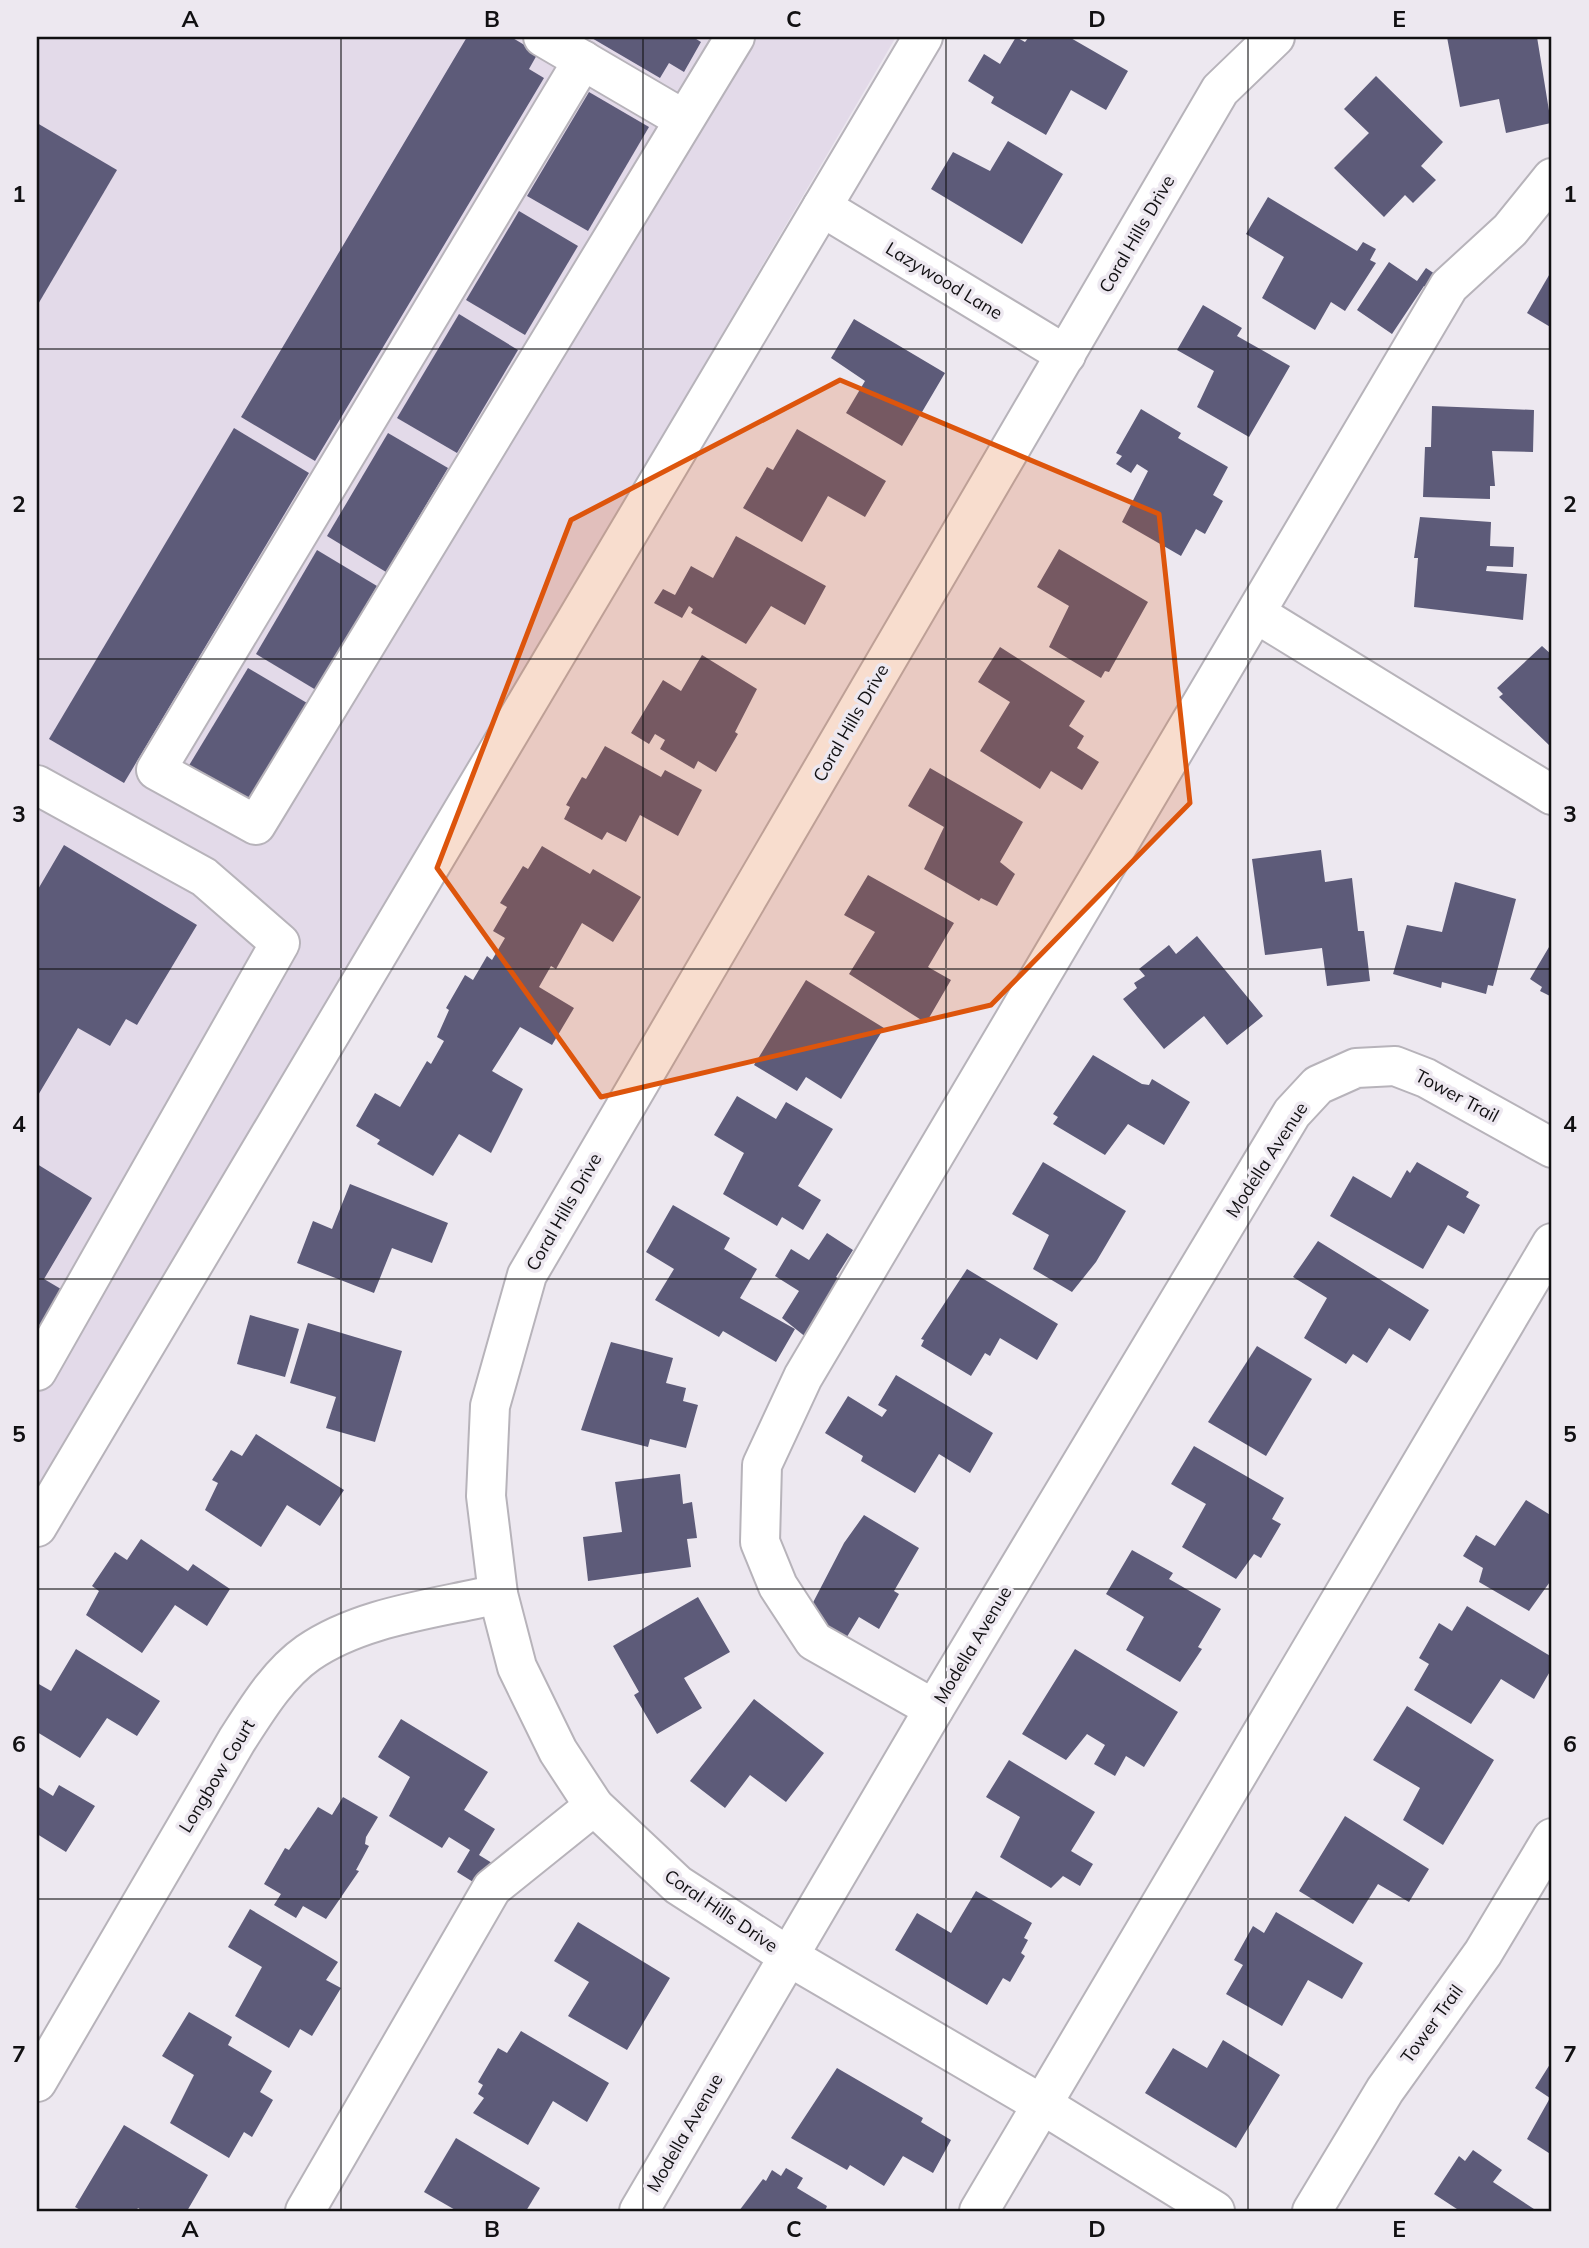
<svg xmlns="http://www.w3.org/2000/svg" width="1589" height="2248" viewBox="0 0 1589 2248" font-family="Mulish,sans-serif">
  <style>
    .built { fill: #e3dae9 }
    .building { fill: #5d5b79 }
    .lines { fill: none; stroke-linecap: round; stroke-linejoin: round }
    .minor-casing { stroke: #b7b3ba; stroke-width: 42 }
    .minor { stroke: #fff; stroke-width: 38 }
    .marked { fill: #dd550c; fill-opacity: 0.2; stroke: #dd550c; stroke-width: 5; stroke-linejoin: round }
    .grid { fill: none; stroke: #111012; stroke-width: 2; stroke-opacity: 0.55 }
    .labels { text-anchor: middle; stroke-width: 7; stroke-linejoin: round; paint-order: stroke }
    .street-label { font-size: 18px; fill: #111012; stroke: #ede8f0 }
    .neatline { fill: none; stroke: #111012; stroke-width: 2.5 }
    .grid-label { font-size: 23px; text-anchor: middle; font-weight: bold; fill: #111012 }
  </style>
  <rect width="100%" height="100%" fill="#ede8f0"/>
  <!-- built -->
  <polygon class="built" points="37,37 896,37 37,1503"/>
  <!-- building -->
  <g class="building">
    <polygon points="467,37 511,37 538,53 529,69 544,78 315,461 241,417"/>
    <polygon points="590,37 693,37 701,42 684,72 669,63 660,78"/>
    <polygon points="1016,37 1025,42 1029,37 1069,37 1128,71 1106,110 1071,90 1046,135 991,103 994,97 968,81 984,54 1000,64"/>
    <polygon points="1447,37 1537,37 1551,123 1506,133 1499,99 1460,107"/>
    <polygon points="1376,76 1443,142 1421,166 1436,180 1413,203 1405,195 1384,217 1334,168 1369,133 1344,109"/>
    <polygon points="589,92 649,127 588,231 527,196"/>
    <polygon points="37,123 117,170 37,306"/>
    <polygon points="1008,141 1063,174 1022,244 931,189 953,152 990,171"/>
    <polygon points="1268,197 1357,251 1363,242 1376,249 1370,260 1376,263 1345,311 1331,302 1315,330 1262,298 1284,257 1246,234"/>
    <polygon points="519,211 578,246 525,335 466,300"/>
    <polygon points="1389,262 1417,281 1426,268 1438,276 1430,289 1424,286 1392,334 1357,310"/>
    <polygon points="1552,270 1552,328 1527,313"/>
    <polygon points="1203,305 1242,328 1237,336 1290,366 1249,437 1197,407 1214,371 1177,350"/>
    <polygon points="459,314 518,350 457,453 397,418"/>
    <polygon points="854,319 945,373 902,446 846,413 865,381 831,358"/>
    <polygon points="1432,406 1534,410 1533,452 1492,451 1495,486 1490,486 1490,499 1423,497 1425,447 1431,447"/>
    <polygon points="1141,409 1181,433 1178,438 1228,467 1213,495 1223,501 1205,534 1196,529 1181,556 1122,522 1148,471 1137,464 1131,473 1116,464 1122,456 1116,453"/>
    <polygon points="234,428 309,473 124,783 49,739"/>
    <polygon points="797,429 886,481 865,517 828,496 802,542 743,508 767,467 773,470"/>
    <polygon points="388,433 448,468 386,572 327,536"/>
    <polygon points="1420,517 1491,522 1490,546 1514,547 1513,567 1487,566 1486,571 1527,574 1523,620 1414,607 1418,558 1414,558"/>
    <polygon points="736,536 826,586 805,625 771,606 746,644 691,613 693,609 689,606 682,618 654,603 663,589 675,595 691,566 713,578"/>
    <polygon points="1059,549 1148,602 1109,672 1105,671 1101,678 1049,647 1069,606 1037,587"/>
    <polygon points="317,550 377,586 316,690 256,654"/>
    <polygon points="1542,646 1552,655 1550,746 1499,697 1503,694 1497,688"/>
    <polygon points="1000,647 1085,701 1069,726 1084,736 1077,748 1099,762 1082,790 1051,771 1040,789 980,751 1010,702 978,682"/>
    <polygon points="702,655 757,689 735,732 738,734 716,772 698,761 694,769 660,749 665,740 655,734 649,744 631,733 663,680 681,691"/>
    <polygon points="248,668 307,703 245,808 185,772"/>
    <polygon points="605,746 661,777 665,770 702,790 678,836 640,815 626,842 607,832 602,840 564,819 570,807 566,805 582,777 586,779"/>
    <polygon points="930,768 1023,822 1000,862 1015,874 997,906 981,898 979,901 924,869 944,827 908,806"/>
    <polygon points="64,845 197,925 137,1025 126,1019 110,1046 78,1028 37,1097 37,891"/>
    <polygon points="542,846 590,874 593,869 641,897 613,942 582,923 556,969 551,966 539,987 574,1008 552,1045 520,1027 492,1071 523,1089 491,1153 459,1134 433,1176 377,1144 380,1140 356,1126 375,1093 400,1107 427,1061 431,1064 444,1041 437,1037 449,1010 446,1008 465,975 473,980 487,956 492,960 505,938 493,931 507,907 500,903 523,866 528,869"/>
    <polygon points="1321,850 1325,882 1352,878 1358,931 1364,931 1370,981 1327,986 1322,948 1265,955 1252,859"/>
    <polygon points="868,875 954,923 928,967 951,980 926,1023 849,974 875,932 844,915"/>
    <polygon points="1455,882 1516,899 1493,986 1488,985 1486,994 1442,982 1441,988 1393,974 1407,925 1442,932"/>
    <polygon points="1197,936 1263,1016 1227,1045 1204,1016 1164,1049 1123,999 1137,988 1134,983 1145,976 1139,969 1169,945 1176,954"/>
    <polygon points="1552,942 1552,997 1540,991 1542,987 1530,979"/>
    <polygon points="806,980 884,1028 841,1099 806,1077 797,1091 754,1065"/>
    <polygon points="1093,1055 1142,1084 1149,1085 1152,1079 1190,1102 1164,1145 1128,1124 1105,1155 1053,1124 1058,1117 1053,1114"/>
    <polygon points="737,1096 776,1119 786,1102 833,1129 798,1186 821,1200 803,1230 782,1217 777,1226 723,1194 744,1153 714,1135"/>
    <polygon points="1043,1162 1126,1211 1096,1262 1072,1292 1033,1269 1049,1235 1012,1214"/>
    <polygon points="1417,1162 1469,1192 1466,1197 1480,1205 1464,1234 1448,1225 1423,1269 1330,1216 1353,1176 1391,1198 1407,1170 1410,1173"/>
    <polygon points="37,1164 92,1198 44,1279 71,1295 37,1352"/>
    <polygon points="350,1184 448,1223 432,1263 392,1248 374,1293 297,1263 313,1221 332,1229"/>
    <polygon points="673,1205 730,1238 724,1249 757,1269 740,1298 795,1329 776,1362 723,1331 719,1337 655,1300 674,1269 646,1252"/>
    <polygon points="827,1233 853,1250 836,1277 843,1281 807,1338 782,1318 799,1291 775,1276 791,1249 809,1260"/>
    <polygon points="1318,1241 1429,1310 1410,1341 1389,1328 1367,1363 1353,1354 1346,1364 1304,1338 1327,1298 1293,1277"/>
    <polygon points="967,1269 1058,1324 1037,1360 1000,1338 990,1356 985,1353 971,1376 921,1346 924,1340 921,1339"/>
    <polygon points="250,1315 299,1329 285,1377 237,1364"/>
    <polygon points="308,1323 402,1351 375,1442 326,1428 336,1397 290,1383"/>
    <polygon points="611,1342 673,1358 666,1383 686,1388 683,1401 698,1405 686,1448 650,1439 648,1447 581,1430"/>
    <polygon points="1257,1346 1312,1379 1266,1456 1208,1422"/>
    <polygon points="896,1375 993,1433 970,1473 939,1454 915,1493 861,1461 863,1456 825,1433 848,1396 882,1417 887,1410 878,1405"/>
    <polygon points="256,1434 344,1490 320,1526 287,1505 261,1547 205,1510 218,1483 212,1480 231,1450 242,1456"/>
    <polygon points="1194,1446 1284,1498 1272,1519 1281,1524 1261,1558 1254,1554 1236,1579 1182,1547 1206,1504 1171,1484"/>
    <polygon points="680,1474 683,1504 692,1502 697,1538 687,1539 691,1567 588,1581 583,1537 622,1532 615,1482"/>
    <polygon points="1526,1500 1552,1516 1552,1579 1529,1611 1479,1582 1483,1568 1463,1556 1476,1535 1495,1546"/>
    <polygon points="864,1515 919,1548 894,1591 899,1594 879,1629 859,1617 842,1645 806,1616 844,1543"/>
    <polygon points="141,1539 188,1571 193,1564 230,1589 207,1626 175,1605 142,1653 86,1615 99,1591 92,1586 115,1552 127,1560"/>
    <polygon points="1132,1550 1173,1573 1169,1579 1221,1609 1198,1647 1202,1649 1180,1682 1126,1650 1144,1617 1106,1594"/>
    <polygon points="698,1597 730,1652 684,1678 702,1708 657,1734 634,1695 639,1692 613,1646"/>
    <polygon points="1467,1606 1552,1657 1552,1668 1534,1699 1501,1679 1471,1724 1414,1690 1429,1664 1419,1658 1439,1623 1452,1631"/>
    <polygon points="76,1649 160,1701 137,1736 107,1718 80,1758 37,1732 37,1683 51,1691"/>
    <polygon points="1075,1649 1178,1712 1144,1767 1126,1756 1115,1776 1094,1764 1105,1745 1087,1734 1066,1760 1022,1734"/>
    <polygon points="754,1699 824,1753 786,1802 750,1775 725,1808 690,1781"/>
    <polygon points="1407,1706 1494,1760 1443,1845 1403,1820 1420,1788 1373,1760"/>
    <polygon points="401,1719 488,1772 464,1810 495,1829 479,1855 492,1863 478,1885 457,1872 470,1850 449,1837 442,1848 389,1816 410,1777 378,1757"/>
    <polygon points="1009,1760 1095,1812 1071,1851 1093,1864 1080,1886 1063,1876 1051,1888 1000,1857 1020,1817 986,1797"/>
    <polygon points="59,1785 95,1806 66,1852 37,1834 37,1786 53,1796"/>
    <polygon points="343,1797 378,1817 366,1837 365,1844 369,1846 356,1870 359,1871 326,1919 303,1906 296,1918 274,1905 281,1894 264,1884 285,1848 289,1850 318,1807 332,1815"/>
    <polygon points="1345,1816 1429,1869 1409,1902 1378,1884 1353,1924 1299,1891"/>
    <polygon points="976,1891 1032,1923 1024,1938 1028,1940 1021,1953 1025,1956 1010,1982 1003,1978 987,2005 895,1950 917,1913 951,1933"/>
    <polygon points="250,1909 338,1962 326,1980 341,1988 312,2036 300,2029 289,2048 235,2016 262,1967 228,1947"/>
    <polygon points="1276,1912 1363,1963 1342,1999 1308,1980 1282,2026 1226,1994 1243,1965 1234,1960 1253,1926 1264,1933"/>
    <polygon points="578,1922 670,1978 627,2050 568,2016 589,1982 554,1961"/>
    <polygon points="189,2012 232,2037 228,2045 272,2071 260,2092 273,2100 252,2137 244,2132 229,2158 170,2123 194,2075 162,2056"/>
    <polygon points="521,2031 609,2083 587,2122 553,2101 528,2145 473,2113 484,2098 478,2094 483,2085 478,2082 498,2048 507,2053"/>
    <polygon points="1223,2040 1280,2075 1236,2148 1145,2093 1173,2048 1207,2068"/>
    <polygon points="1552,2061 1552,2155 1527,2139 1550,2098 1535,2088"/>
    <polygon points="837,2068 923,2118 921,2122 951,2140 933,2173 903,2156 884,2186 850,2165 847,2170 791,2138"/>
    <polygon points="124,2125 208,2175 187,2211 143,2211 138,2208 136,2211 82,2211 75,2207"/>
    <polygon points="456,2138 540,2188 526,2211 457,2211 424,2192"/>
    <polygon points="1473,2150 1502,2170 1493,2182 1537,2211 1460,2211 1434,2194 1459,2156 1465,2161"/>
    <polygon points="786,2168 803,2178 797,2188 827,2206 825,2211 739,2211 763,2179 766,2181 772,2170 781,2176"/>
  </g>
  <g class="lines">
    <defs>
      <g id="minor">
        <polyline points="543,37 683,119"/>
        <polyline points="583,60 156,770 256,825 735,37"/>
        <polyline points="822,207 1066,355"/>
        <polyline points="1257,614 1552,795"/>
        <polyline points="37,785 204,877 280,943 37,1371"/>
        <polyline points="37,1527 923,37"/>
        <polyline points="934,1709 814,1641 778,1586 760,1542 762,1465 803,1377 1449,286 1510,230 1552,178"/>
        <path d="M 37,2082 L 237,1740 C 257,1709 278,1674 308,1653 C 362,1616 435,1609 498,1594"/>
        <polyline points="305,2211 492,1888 594,1806"/>
        <polyline points="639,2211 934,1709 1292,1113 1318,1085 1356,1068 1395,1066 1426,1078 1552,1148"/>
        <polyline points="979,2211 1552,1243"/>
        <polyline points="1215,2211 1043,2105 788,1956 678,1885 594,1806 558,1751 517,1667 498,1594 486,1496 490,1406 527,1275 1220,90 1275,37"/>
        <polyline points="1312,2211 1385,2090 1483,1953 1552,1838"/>
      </g>
    </defs>
    <!-- minor casing -->
    <use href="#minor" class="minor-casing"/>
    <!-- minor -->
    <use href="#minor" class="minor"/>
  </g>
  <!-- marked area -->
  <path class="marked" d="M 840,380 L 1159,514 L 1190,803 L 991,1005 L 601,1097 L 437,868 L 571,520 Z"/>
  <!-- grid -->
  <path class="grid" d="M 341,37 L 341,2211M 643,37 L 643,2211M 946,37 L 946,2211M 1248,37 L 1248,2211M 37,349 L 1552,349M 37,659 L 1552,659M 37,969 L 1552,969M 37,1279 L 1552,1279M 37,1589 L 1552,1589M 37,1899 L 1552,1899"/>
  <g class="labels">
    <!-- street labels -->
    <g class="street-label">
      <text transform="translate(1137 234) rotate(-60)" y="6">Coral Hills Drive</text>
      <text transform="translate(944 281) rotate(31)" y="6">Lazywood Lane</text>
      <text transform="translate(851 723) rotate(-60)" y="6">Coral Hills Drive</text>
      <text transform="translate(1457 1096) rotate(28)" y="6">Tower Trail</text>
      <text transform="translate(1267 1160) rotate(-57)" y="6">Modella Avenue</text>
      <text transform="translate(564 1212) rotate(-60)" y="6">Coral Hills Drive</text>
      <text transform="translate(973 1645) rotate(-59)" y="6">Modella Avenue</text>
      <text transform="translate(217 1776) rotate(-59)" y="6">Longbow Court</text>
      <text transform="translate(721 1911) rotate(34)" y="6">Coral Hills Drive</text>
      <text transform="translate(1432 2024) rotate(-54)" y="6">Tower Trail</text>
      <text transform="translate(685 2133) rotate(-60)" y="6">Modella Avenue</text>
    </g>
  </g>
  <!-- border -->
  <rect width="1589" height="2248" fill="none" stroke="#ede8f0" stroke-width="77"/>
  <rect x="38" y="38" width="1512" height="2172" class="neatline"/>
  <g class="grid-label">
    <text x="190" y="27">A</text>
    <text x="492" y="27">B</text>
    <text x="794" y="27">C</text>
    <text x="1097" y="27">D</text>
    <text x="1399" y="27">E</text>
    <text x="19" y="202">1</text>
    <text x="1570" y="202">1</text>
    <text x="19" y="512">2</text>
    <text x="1570" y="512">2</text>
    <text x="19" y="822">3</text>
    <text x="1570" y="822">3</text>
    <text x="19" y="1132">4</text>
    <text x="1570" y="1132">4</text>
    <text x="19" y="1442">5</text>
    <text x="1570" y="1442">5</text>
    <text x="19" y="1752">6</text>
    <text x="1570" y="1752">6</text>
    <text x="19" y="2062">7</text>
    <text x="1570" y="2062">7</text>
    <text x="190" y="2237">A</text>
    <text x="492" y="2237">B</text>
    <text x="794" y="2237">C</text>
    <text x="1097" y="2237">D</text>
    <text x="1399" y="2237">E</text>
  </g>
</svg>
